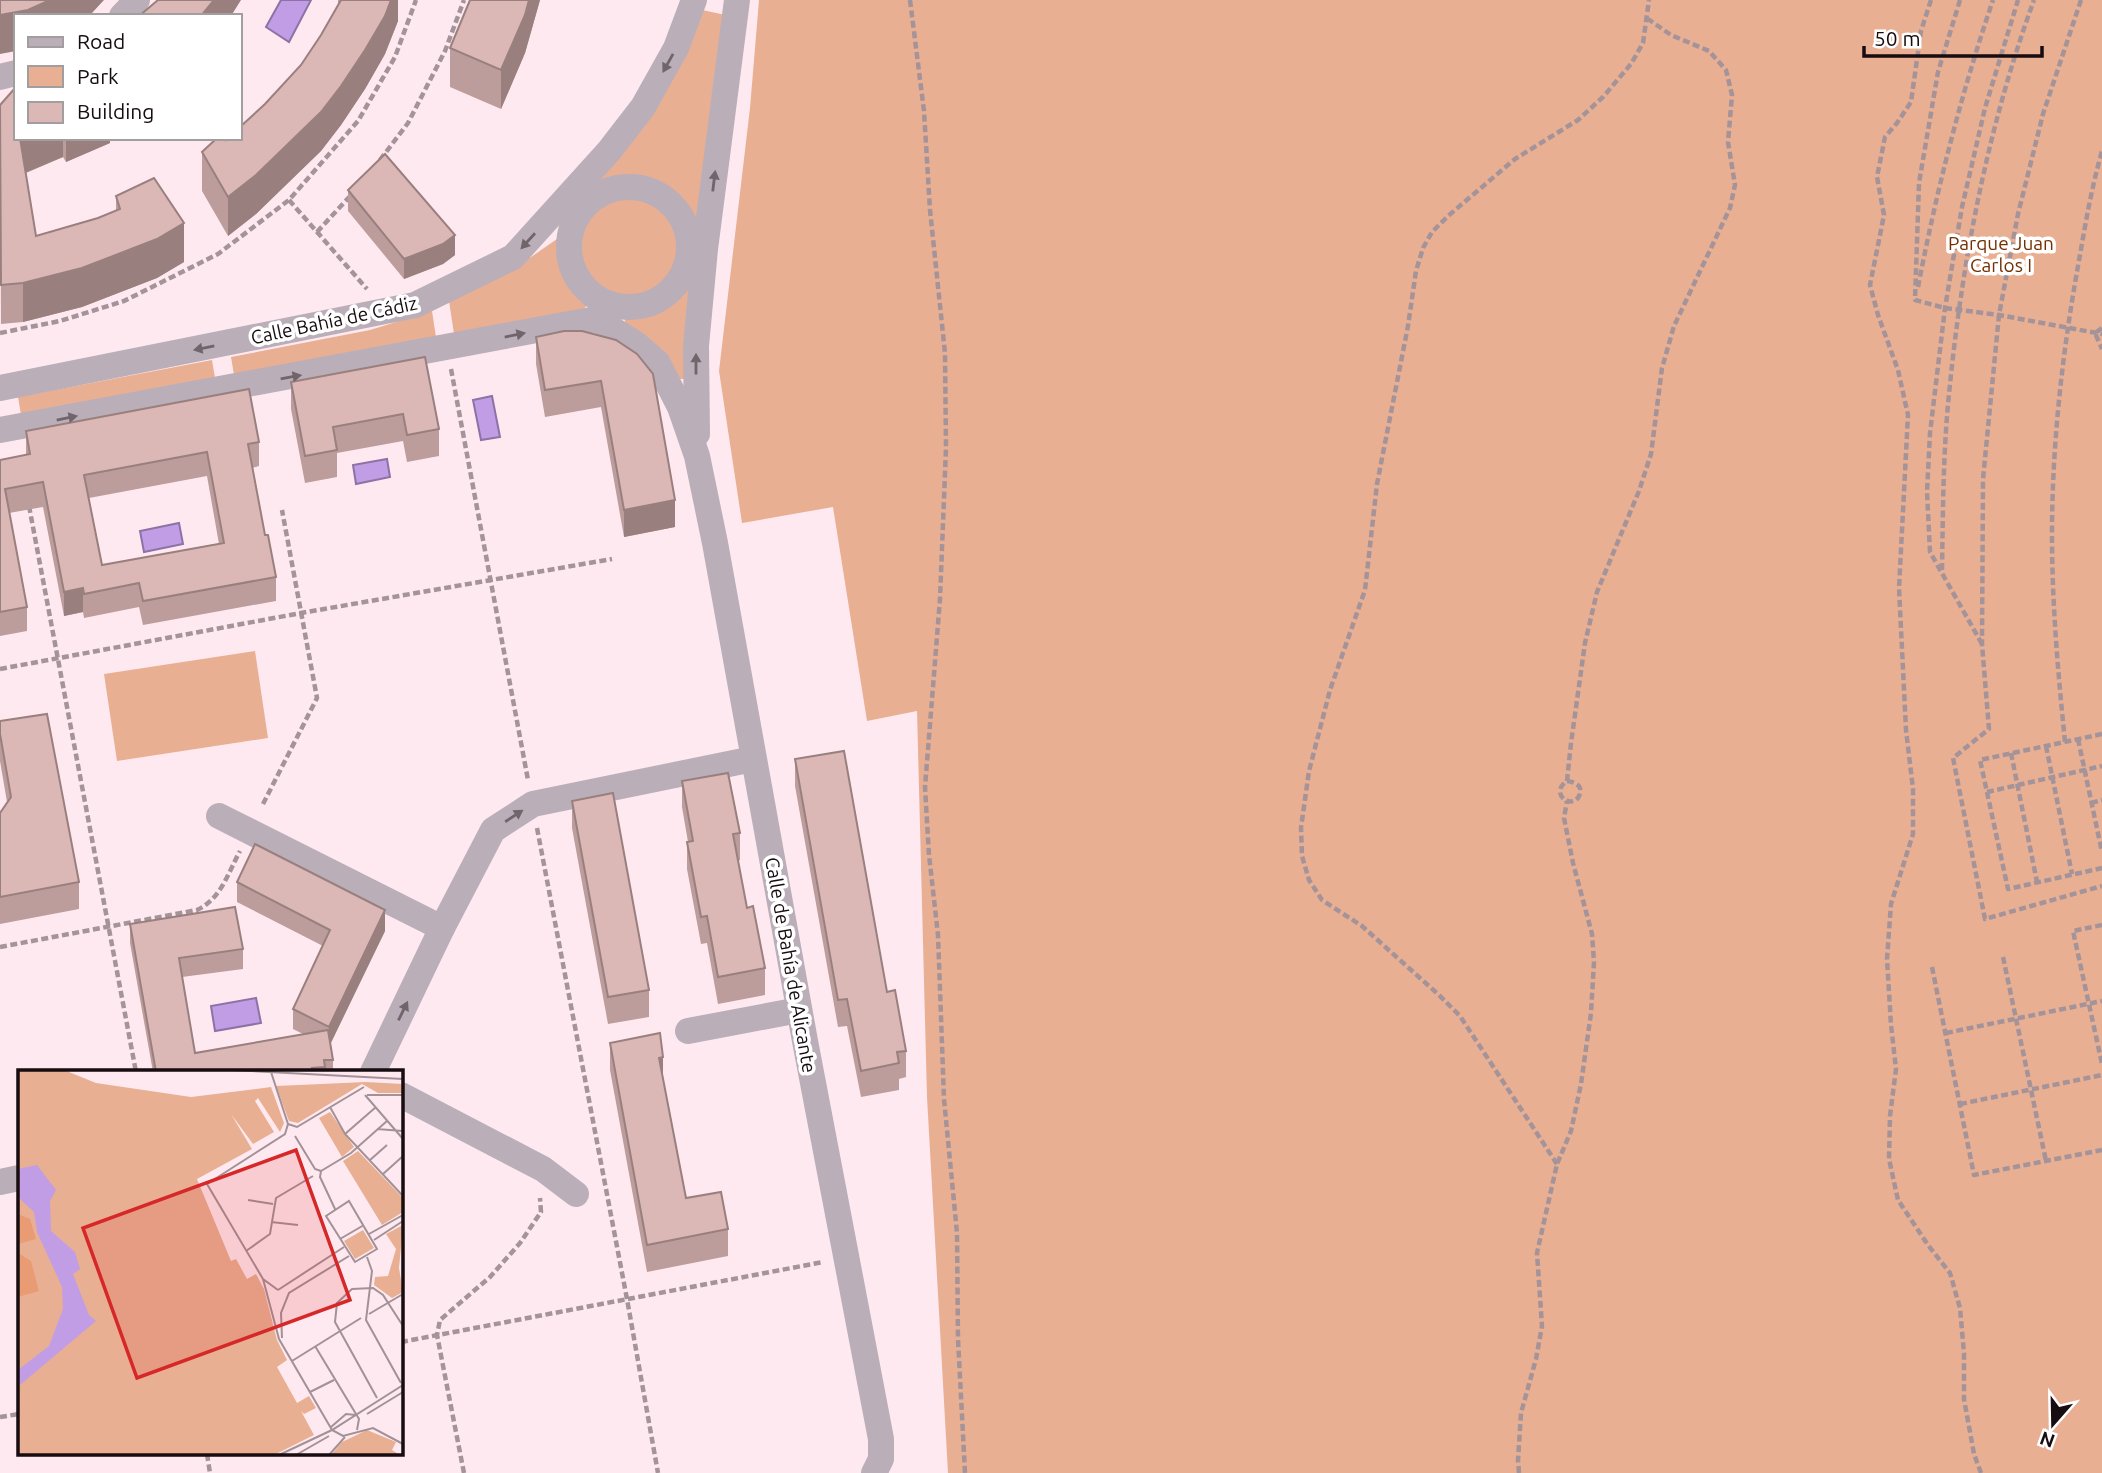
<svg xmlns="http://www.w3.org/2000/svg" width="2102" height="1473" viewBox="0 0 2102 1473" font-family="Ubuntu,sans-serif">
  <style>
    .green { fill: #e9af93 }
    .water { fill: #c19de5; stroke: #8e72a5; stroke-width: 2 }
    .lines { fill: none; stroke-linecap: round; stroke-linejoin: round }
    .path { stroke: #a49399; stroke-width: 4.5; stroke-dasharray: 7 3.5; stroke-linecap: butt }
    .street { stroke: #baaeb8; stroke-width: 26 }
    .wall { fill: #bc9d9c; fill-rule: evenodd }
    .shaded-wall { fill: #99807f }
    .building { fill: #dbb7b5; stroke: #99807f; stroke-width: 2; fill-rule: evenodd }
    .oneway { fill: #71656c }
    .labels { text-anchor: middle; stroke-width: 7; stroke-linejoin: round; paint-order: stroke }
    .park-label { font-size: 19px; fill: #742f00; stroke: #fff }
    .street-label { font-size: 19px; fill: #170c10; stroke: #fff }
    .inset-road { fill: none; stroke: #a29196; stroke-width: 2 }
    .view { fill: #d62828; fill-opacity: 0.15; stroke: #d62828; stroke-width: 3.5 }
    .inset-edge { fill: none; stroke: #170c10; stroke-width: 3.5 }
  </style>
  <rect width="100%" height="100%" fill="#ffe9f0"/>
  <!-- green -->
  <g class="green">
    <polygon points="759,0 2102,0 2102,1473 948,1473 927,1097 917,711 867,721 833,507 742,523 719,371 750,108"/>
    <path d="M 698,9 L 730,16 L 696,229 L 692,227 C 676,188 642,174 602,185 L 599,184 L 598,181 Z"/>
    <circle cx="628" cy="247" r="52"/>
    <path d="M 557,239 L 561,240 C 565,248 563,256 566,264 C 570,278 578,288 588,300 L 586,307 L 582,309 L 454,334 L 449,301 L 531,257 Z"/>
    <path d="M 685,288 L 690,290 L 684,379 L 679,379 L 626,326 L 624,317 C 634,310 646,312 657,307 C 667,301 675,291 685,288 Z"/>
    <polygon points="432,311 436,337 234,375 231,357 370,330"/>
    <polygon points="212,360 215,378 21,415 18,397"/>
    <polygon points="255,651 268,738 117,761 104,674"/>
  </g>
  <!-- water -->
  <g class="water">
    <polygon points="281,0 311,0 289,42 266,27"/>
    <polygon points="492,396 500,437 481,440 473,400"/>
    <polygon points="387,459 390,477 356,484 353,465"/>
    <polygon points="179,523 183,544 144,552 140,531"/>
    <polygon points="256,998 261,1023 215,1031 211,1006"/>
  </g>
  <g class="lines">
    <!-- path -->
    <g class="path">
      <polyline points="910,0 924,111 930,210 945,353 946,448 940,599 925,787 929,855 938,935 944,1099 957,1233 958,1339 965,1473"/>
      <polyline points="1931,0 1921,31 1911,102 1897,123 1885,137 1877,177 1884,215 1870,285 1878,315 1898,370 1908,415 1899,588 1906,730 1913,789 1913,834 1891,904 1887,959 1891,1025 1896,1069 1890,1116 1889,1159 1898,1200 1928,1245 1950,1273 1960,1308 1964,1353 1964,1399 1974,1454 1981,1473"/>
      <polyline points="1960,0 1938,72 1919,183 1915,300 1945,308 1999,315 2102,334"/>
      <polyline points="2081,0 2043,114 2018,214 1999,315 1983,479 1982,644 1989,729 1953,758 1985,919 2102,886"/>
      <polyline points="380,160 408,123 445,51 464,0"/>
      <polyline points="289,200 367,289"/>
      <polyline points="317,232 352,194"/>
      <path d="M 1918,287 C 1937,189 1961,94 1993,0"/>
      <polyline points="2102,328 2095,333 2102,349"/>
      <polyline points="0,333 60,321 124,301 218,254 289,200 358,121 395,57 416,0"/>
      <polyline points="451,369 528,780"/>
      <polyline points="29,506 136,1072"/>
      <path d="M 1942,570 C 1943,511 1943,453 1949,394 C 1962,261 1988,126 2034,0"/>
      <polyline points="1982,644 1930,552 1927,492 1930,433 1945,308 1962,207 1985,108 2018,0"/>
      <polyline points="0,669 301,613 612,559"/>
      <polyline points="2102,734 1980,760 2008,889 2102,868"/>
      <polyline points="2078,739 2102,852"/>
      <path d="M 2065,742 C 2058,673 2052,604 2052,535 C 2052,441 2063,347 2080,255 C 2086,220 2092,186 2102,151"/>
      <polyline points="2046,746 2072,874"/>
      <polyline points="2011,753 2037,882"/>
      <path d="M 1567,781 C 1575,782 1584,786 1579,796 C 1573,810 1548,794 1567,781 L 1571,743 L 1585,643 L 1597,592 L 1639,491 L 1651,454 L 1662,368 L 1674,326 L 1730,208 L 1735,185 L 1728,142 L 1732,95 L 1726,70 L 1709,51 L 1671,35 L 1648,19"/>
      <polyline points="1987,792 2102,766"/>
      <polyline points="2091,803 2102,800"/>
      <polyline points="263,804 317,698 282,510"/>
      <polyline points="537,828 627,1299 658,1473"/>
      <polyline points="2102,925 2073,931 2102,1064"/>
      <path d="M 0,947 L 197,910 C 221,899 228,873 240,851"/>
      <polyline points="2003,957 2046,1161"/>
      <polyline points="1932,967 1974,1175 2102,1150"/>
      <polyline points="1946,1033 2102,1001"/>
      <polyline points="1960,1104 2102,1075"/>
      <polyline points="1557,1164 1460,1016 1439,995 1362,926 1322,900 1309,880 1302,856 1301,828 1309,771 1330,690 1365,590 1377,484 1408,326 1416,271 1423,248 1432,232 1448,216 1515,159 1578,120 1603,97 1631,64 1643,43 1649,0"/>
      <polyline points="401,1342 823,1262"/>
      <polyline points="0,1417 19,1414"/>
      <polyline points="207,1454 210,1473"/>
      <polyline points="464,1473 437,1335 440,1320 490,1277 520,1243 541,1212 540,1198"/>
      <polyline points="1519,1473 1518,1460 1521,1413 1536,1359 1542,1326 1537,1253 1557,1164 1571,1131 1581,1084 1591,1013 1594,962 1592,934 1573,863 1564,818 1567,801"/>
    </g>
    <!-- street -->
    <g class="street">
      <polyline points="122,16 137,0"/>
      <polyline points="0,77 16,73"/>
      <circle cx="629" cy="247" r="60"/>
      <polyline points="596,319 636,344 657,362 680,407 697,456 715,543 805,1041 881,1439 881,1459 874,1473"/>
      <polyline points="0,388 415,305 513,257 609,151 643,107 676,48 694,0"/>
      <polyline points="0,430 596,319"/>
      <polyline points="697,434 696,346 705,249 737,0"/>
      <polyline points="219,816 442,928"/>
      <polyline points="688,1031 799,1010"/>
      <polyline points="373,1072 442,928 493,830 533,804 753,759"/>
      <polyline points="401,1095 543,1169 576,1194"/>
      <polyline points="0,1182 19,1178"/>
    </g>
  </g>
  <!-- wall -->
  <g class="wall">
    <polygon points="338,0 398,0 398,21 385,54 365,89 341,125 321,151 256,214 228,236 202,191 202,152 226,140 265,104 301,65 321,35 338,6"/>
    <polygon points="470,0 540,0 525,53 501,109 450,87 450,48"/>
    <polygon points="0,105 16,138 110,138 110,143 66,162 63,157 26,173 36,236 98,218 116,211 116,196 184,262 157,278 82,307 23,322 1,324"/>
    <polygon points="348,190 455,255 443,264 404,279 348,211"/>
    <polygon points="582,331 675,527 624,537 601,407 545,417 536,364 536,337"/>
    <polygon points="425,357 439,429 439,456 407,462 403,441 337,453 337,477 305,483 291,409 291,382"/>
    <path d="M 26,431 L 259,442 L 259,466 L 252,468 L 265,535 L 276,577 L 276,601 L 143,625 L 139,607 L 84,618 L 83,612 L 64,616 L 43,507 L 9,513 L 27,607 L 27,631 L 0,636 L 0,460 L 26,455 ZM 207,476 L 219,544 L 102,565 L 89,498 Z"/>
    <polygon points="0,721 79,882 79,909 0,924 0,813 7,802 0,761"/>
    <polygon points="795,759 887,992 906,1051 906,1077 899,1079 899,1090 861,1097 847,1026 838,1027 795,786"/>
    <polygon points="682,781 740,833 740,860 738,861 747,908 765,968 765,995 718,1004 707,943 701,944 687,869 687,842 688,842 682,807"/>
    <polygon points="572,801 649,990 649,1017 608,1024 572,828"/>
    <polygon points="237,882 385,931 330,1044 333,1060 333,1072 153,1072 130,943 130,924 243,949 243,969 182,977 195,1053 303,1034 293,1029 293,1009 323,946 237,902"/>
    <polygon points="610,1043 663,1078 686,1198 728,1229 728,1256 647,1272 610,1070"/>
  </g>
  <!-- shaded-wall -->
  <g class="shaded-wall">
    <polygon points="50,0 104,0 92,13 88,16 16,16 16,51 0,54 0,15"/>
    <polygon points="214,0 241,0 231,16 201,16"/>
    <polygon points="391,0 398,0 398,21 385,54 365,89 341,125 321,151 256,214 228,236 228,197"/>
    <polygon points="529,0 540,0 525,53 501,109 501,70"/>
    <polygon points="20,138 63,138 63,157 20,175"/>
    <polygon points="66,138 110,138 110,143 66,162"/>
    <polygon points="184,223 184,262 157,278 82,307 23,322 23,283"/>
    <polygon points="455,235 455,255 443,264 404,279 404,259"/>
    <polygon points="675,500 675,527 624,537 624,510"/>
    <polygon points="83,588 83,612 64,616 64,592"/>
    <polygon points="385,910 385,931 329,1047 329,1027"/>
    <polygon points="663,1057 663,1084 659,1058"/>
  </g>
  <!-- building -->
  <g class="building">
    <polygon points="0,0 50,0 28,10 0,15"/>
    <polygon points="158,0 214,0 201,16 139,16"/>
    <polygon points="341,0 391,0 385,16 365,50 341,86 321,112 256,175 228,197 202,152 217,138 225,138 226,140 228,138 240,138 240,127 265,104 301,65 321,35"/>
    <polygon points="470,0 529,0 525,15 501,70 450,48"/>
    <polygon points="16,87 16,138 20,138 36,236 98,218 120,209 116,196 154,178 184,223 157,239 82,268 23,283 1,285 0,105"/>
    <polygon points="385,154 455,235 443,244 404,259 348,190"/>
    <polygon points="564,331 582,331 616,340 637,354 653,374 675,500 624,510 601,381 545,390 536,337"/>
    <polygon points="425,357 439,429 407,435 403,414 333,427 337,450 305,456 291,382"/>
    <path d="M 249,389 L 259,442 L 248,444 L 265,535 L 268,535 L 276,577 L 143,601 L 139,583 L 84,594 L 83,588 L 64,592 L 43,482 L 5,489 L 27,607 L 0,612 L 0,460 L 30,454 L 26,431 ZM 207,452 L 224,543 L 102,565 L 84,475 Z"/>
    <polygon points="47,714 79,882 0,897 0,813 11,797 0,734 0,721"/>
    <polygon points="844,751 887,992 895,990 906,1051 897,1052 899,1063 861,1071 847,999 838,1000 795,759"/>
    <polygon points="728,773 740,833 733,834 747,908 753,906 765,968 718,977 707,916 701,917 687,842 693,841 682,781"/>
    <polygon points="613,793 649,990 608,997 572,801"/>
    <polygon points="255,844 385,910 329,1027 293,1009 330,930 237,882"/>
    <polygon points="235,907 243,949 179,958 195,1053 328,1030 333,1060 324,1060 325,1067 312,1068 313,1072 156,1072 130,924"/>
    <polygon points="660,1033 663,1057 659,1058 686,1198 721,1192 728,1229 647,1245 610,1043"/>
  </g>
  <!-- one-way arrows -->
  <defs><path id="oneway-solid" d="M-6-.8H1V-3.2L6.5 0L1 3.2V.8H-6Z" transform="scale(1.75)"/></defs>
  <g class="oneway">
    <use href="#oneway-solid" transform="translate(668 63) rotate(119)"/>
    <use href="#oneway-solid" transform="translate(714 181) rotate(-83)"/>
    <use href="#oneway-solid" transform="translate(528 241) rotate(132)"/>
    <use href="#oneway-solid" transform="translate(515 335) rotate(-11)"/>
    <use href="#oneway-solid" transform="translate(204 348) rotate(169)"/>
    <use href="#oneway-solid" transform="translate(696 364) rotate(-90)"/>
    <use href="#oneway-solid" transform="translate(291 377) rotate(-10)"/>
    <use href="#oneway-solid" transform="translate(67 418) rotate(-11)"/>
    <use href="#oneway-solid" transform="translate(514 816) rotate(-33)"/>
    <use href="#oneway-solid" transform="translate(403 1011) rotate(-64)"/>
  </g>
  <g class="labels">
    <!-- park labels -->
    <g class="park-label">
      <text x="2001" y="250">Parque Juan<tspan x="2001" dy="22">Carlos I</tspan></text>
    </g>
    <!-- street labels -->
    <g class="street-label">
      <text transform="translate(334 320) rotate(-12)" y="7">Calle Bahía de Cádiz</text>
      <text transform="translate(791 965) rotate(80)" y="7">Calle de Bahía de Alicante</text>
    </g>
  </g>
  <!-- overview -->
  <g transform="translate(18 1070)">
    <rect width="385" height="385" fill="#ffe9f0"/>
    <path d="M 0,0 L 46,0 L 78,13 L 173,27 L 253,17 L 266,53 L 262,62 L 240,28 L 237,31 L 256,62 L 235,74 L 213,44 L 234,79 L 179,109 L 213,191 L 218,189 L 229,209 L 238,204 L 246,219 L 259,270 L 269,290 L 259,297 L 279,333 L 291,326 L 298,338 L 286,344 L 283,341 L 296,365 L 256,385 L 0,385 ZM 348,12 L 385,14 L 385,23 L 360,23 L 344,14 L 280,53 L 271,51 L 258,16 ZM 312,42 L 336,77 L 324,87 L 301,48 ZM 340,81 L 385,128 L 385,142 L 364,155 L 325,91 ZM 385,155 L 381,198 L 385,222 L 374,228 L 356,215 L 357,207 L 370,206 L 378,179 L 368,164 ZM 345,160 L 356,178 L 337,189 L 326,171 ZM 349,360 L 378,372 L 374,380 L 382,385 L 313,385 L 324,372 Z" fill="#e9af93"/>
    <path d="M 0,144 L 12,149 L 18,169 L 0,174 ZM 0,183 L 13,191 L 21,221 L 0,227 Z" fill="#e99b74"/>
    <path d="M 19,95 L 38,120 L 32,131 L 33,161 L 57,182 L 62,199 L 55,204 L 71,245 L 78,251 L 2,315 L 0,300 L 31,276 L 45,239 L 44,217 L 19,162 L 16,142 L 0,127 L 0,99 Z" fill="#c19de5"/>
    <path class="inset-road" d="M 214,0 L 385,9M 253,2 L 270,54M 347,25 L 385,69M 349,25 L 385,25M 312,37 L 327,64 L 385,126M 270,54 L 279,57 L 346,17M 359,59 L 385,61M 327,64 L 358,37M 277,66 L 297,99 L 303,101 L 302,107 L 317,139M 352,90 L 369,75M 303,101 L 333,83 L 369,51M 365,104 L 385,86M 230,130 L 255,134M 331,131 L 359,179 L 337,192 L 308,146 ZM 253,152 L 280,155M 351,164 L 385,145M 322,169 L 346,155M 356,170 L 385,151M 228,181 L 252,164 L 258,128 L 295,106M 349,187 L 354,201 L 348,250 L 383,313M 245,209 L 261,269 L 314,360 L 325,366 L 355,358 L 385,374M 260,220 L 245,209 L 189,114 L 267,64 L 270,54M 260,220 L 326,177M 351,244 L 385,224M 264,268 L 263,243 L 271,223 L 331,186M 297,276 L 341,349 L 339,360M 274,291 L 343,248M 292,322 L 316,310M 359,328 L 317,252 L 319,233 L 334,219 L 355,218 L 365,225 L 385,256M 349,344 L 385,322M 313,357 L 328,344 L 338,345M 261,385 L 314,360 L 385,315M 278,385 L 311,366M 311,385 L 327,367"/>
    <path class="view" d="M 278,80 L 332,230 L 119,308 L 65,158 Z"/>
    <rect width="385" height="385" class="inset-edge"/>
  </g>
  <!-- legend -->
  <rect x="14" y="14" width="228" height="126" fill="#ffffff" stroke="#a29e9f" stroke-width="2"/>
  <rect x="28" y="37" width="35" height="10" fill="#baaeb8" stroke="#a29e9f" stroke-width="2"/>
  <text x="77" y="49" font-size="21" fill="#170c10">Road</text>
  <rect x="28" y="66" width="35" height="21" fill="#e9af93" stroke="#a29e9f" stroke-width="2"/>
  <text x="77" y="84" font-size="21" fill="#170c10">Park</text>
  <rect x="28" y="102" width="35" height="21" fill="#dbb7b5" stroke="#a29e9f" stroke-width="2"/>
  <text x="77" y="119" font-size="21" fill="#170c10">Building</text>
  <!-- north arrow -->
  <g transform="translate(2053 1424) rotate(200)" stroke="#ffffff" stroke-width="5" paint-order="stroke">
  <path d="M0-5L12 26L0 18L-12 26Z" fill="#170c10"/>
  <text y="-10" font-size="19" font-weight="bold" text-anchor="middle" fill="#170c10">N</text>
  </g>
  <!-- scale -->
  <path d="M1864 46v10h178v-10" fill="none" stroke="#170c10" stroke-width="3.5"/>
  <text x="1874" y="46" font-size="21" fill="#170c10" stroke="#ffffff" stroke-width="5" paint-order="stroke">50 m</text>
</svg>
